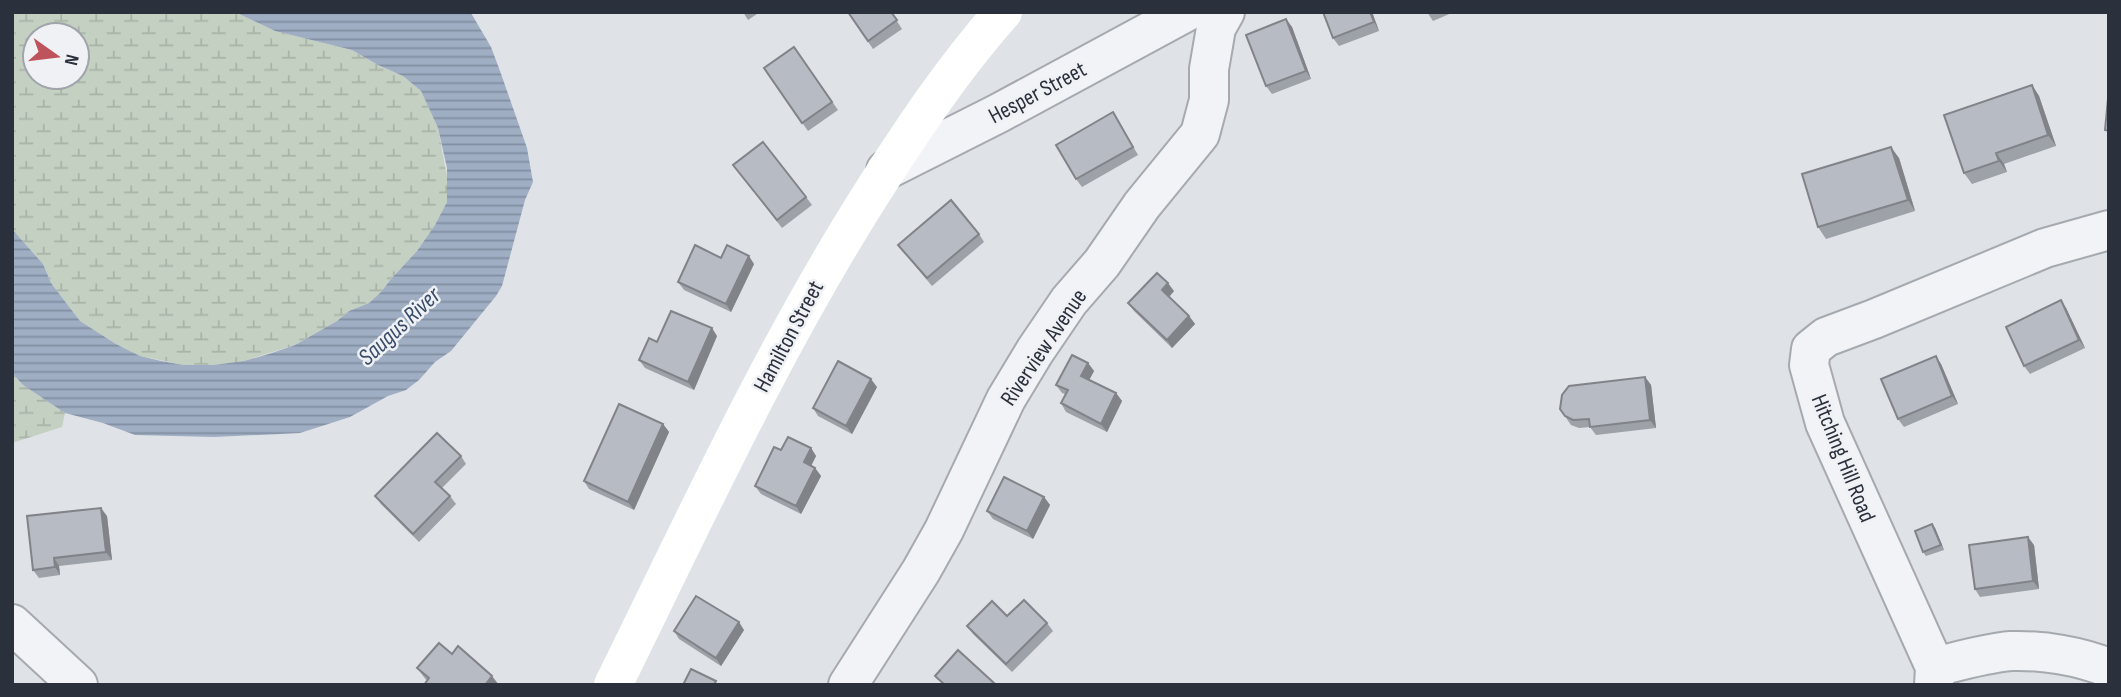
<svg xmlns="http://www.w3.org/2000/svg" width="2121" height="697" viewBox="0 0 2121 697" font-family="'Sofia Sans Condensed',sans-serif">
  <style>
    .wetland { fill: url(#wetland-marsh); fill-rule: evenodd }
    .water { fill: url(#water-rules) }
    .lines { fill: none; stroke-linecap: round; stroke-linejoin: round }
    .street-casing { stroke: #a5a9b0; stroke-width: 42 }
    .street { stroke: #f2f3f6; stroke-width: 38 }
    .secondary { stroke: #fff; stroke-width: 38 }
    .wall { fill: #9da1a8 }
    .shaded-wall { fill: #808388 }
    .building { fill: #b7bbc3; stroke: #808388; stroke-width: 2 }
    .labels { text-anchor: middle; stroke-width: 5; stroke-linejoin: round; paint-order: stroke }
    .street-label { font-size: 23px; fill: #2a303c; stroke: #eff1f5 }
    .water-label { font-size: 24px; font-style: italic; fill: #394d6b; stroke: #eff1f5 }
  </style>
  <defs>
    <pattern id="wetland-marsh" width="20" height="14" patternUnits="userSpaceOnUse" patternTransform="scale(1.75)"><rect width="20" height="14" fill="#c4d0c2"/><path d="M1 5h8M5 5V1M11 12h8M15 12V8" fill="none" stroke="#a9b3a8"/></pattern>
    <pattern id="water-rules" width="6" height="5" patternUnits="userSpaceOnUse" patternTransform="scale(1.75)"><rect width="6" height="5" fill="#9faec3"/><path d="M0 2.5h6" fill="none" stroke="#828ea0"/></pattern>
  </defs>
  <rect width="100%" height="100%" fill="#dfe2e7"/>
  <!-- wetland -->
  <g class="wetland">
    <path d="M 12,12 L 235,12 L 275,31 L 352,50 L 378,65 L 403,76 L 421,91 L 438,128 L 448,182 L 447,202 L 435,225 L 417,251 L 391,279 L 381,292 L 369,303 L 349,311 L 337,321 L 295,345 L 244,361 L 213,365 L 184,365 L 140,356 L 116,344 L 80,321 L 51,283 L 43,264 L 12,229 ZM 35,35 L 77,35 L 77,77 L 35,77 Z"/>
    <polygon points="12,373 23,385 65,413 62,427 12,443"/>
  </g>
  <!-- water -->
  <polygon class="water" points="235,12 471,13 491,47 500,71 527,148 533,182 525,200 502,286 496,296 451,351 435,362 419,380 406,390 388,396 350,417 300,433 214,437 135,435 103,423 65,413 23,385 12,373 12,229 43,264 51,283 80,321 116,344 140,356 161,361 184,365 213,365 244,361 272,353 295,345 337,321 349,311 369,303 381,292 391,279 417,251 435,225 447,202 447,168 438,128 421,91 403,76 378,65 352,50 275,31"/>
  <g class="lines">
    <defs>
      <g id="street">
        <polyline points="886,170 999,113 1186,12"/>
        <polyline points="12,624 78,685"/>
        <path d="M 1935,667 C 1959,661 1986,653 2011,651 C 2043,650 2079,656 2109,668"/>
        <polyline points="848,685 921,571 944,530 1006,399 1035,351 1069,301 1102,263 1142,205 1200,134 1209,100 1209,69 1216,28 1225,12"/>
        <polyline points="1934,685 1935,667 1825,423 1809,365 1811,349 1826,337 1874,319 2045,248 2109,230"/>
      </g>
    </defs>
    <!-- street casing -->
    <use href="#street" class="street-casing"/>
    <!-- street -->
    <use href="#street" class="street"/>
    <!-- secondary -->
    <path class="secondary" d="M 613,685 C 696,517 774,346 875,188 C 914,127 955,66 1003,12"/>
  </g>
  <!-- wall -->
  <g class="wall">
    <polygon points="743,12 760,12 748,20"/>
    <polygon points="848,12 891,12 902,29 873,49"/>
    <polygon points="1372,12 1379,31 1339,46 1333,38"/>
    <polygon points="1427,12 1454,12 1433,21"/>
    <polygon points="1286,19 1292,27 1311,79 1272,94 1266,86"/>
    <polygon points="794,47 838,110 808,131 764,68"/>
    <polygon points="2032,85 2039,96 2056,146 2004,164 2007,172 1972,184 1964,173"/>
    <polygon points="1118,120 1138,155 1082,187 1076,179"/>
    <polygon points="1899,158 1915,211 1826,239 1818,227"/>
    <polygon points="733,165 806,197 812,205 782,228"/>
    <polygon points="979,234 984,242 932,286 898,245"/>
    <polygon points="721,258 754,264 731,312 684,290 678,282"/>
    <polygon points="1174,291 1169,297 1189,316 1195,324 1172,348 1134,311 1128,303"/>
    <polygon points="2066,308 2085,348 2030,374 2024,366"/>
    <polygon points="717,336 694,390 645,368 639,360 657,342"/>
    <polygon points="1088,363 1094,371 1089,380 1116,393 1122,401 1107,432 1066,412 1061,403 1065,394 1062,393 1056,385"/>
    <polygon points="1941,364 1958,404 1904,427 1898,419"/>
    <polygon points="1645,377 1651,385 1656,428 1596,435 1590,427 1579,428 1571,425 1560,409"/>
    <polygon points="877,387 852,434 818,416 813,408"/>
    <polygon points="663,424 669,432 634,510 589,489 584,481"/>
    <polygon points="811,448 816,456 811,466 815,468 821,476 801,514 761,494 755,486 781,450"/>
    <polygon points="461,456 466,464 442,488 450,496 456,504 419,542 381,504 375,496"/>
    <polygon points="1044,497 1050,505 1033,539 993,519 987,511"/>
    <polygon points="107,516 112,560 59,566 60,575 39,578 33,570"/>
    <polygon points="1935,528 1944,550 1926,556 1923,552"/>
    <polygon points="2034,545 2039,589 1980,597 1975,589"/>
    <polygon points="1007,616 1047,623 1053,631 1012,672 973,634 967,626"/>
    <polygon points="744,630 721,666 679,639 674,631"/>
    <polygon points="452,654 427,681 417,668"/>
  </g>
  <!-- shaded-wall -->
  <g class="shaded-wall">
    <polygon points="1370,12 1372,12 1379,31 1374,22"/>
    <polygon points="1286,19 1292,27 1311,79 1306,71"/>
    <polygon points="2032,85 2039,96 2056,146 2048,135"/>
    <polygon points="1891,147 1899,158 1915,211 1908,200"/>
    <polygon points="1996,153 2004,164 2007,172 1999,161"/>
    <polygon points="749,256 754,264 731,312 726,304"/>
    <polygon points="1168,283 1174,291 1168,298 1162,290"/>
    <polygon points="2061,300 2066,308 2085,348 2079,340"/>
    <polygon points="1189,316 1195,324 1172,348 1167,340"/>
    <polygon points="712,328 717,336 694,390 688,382"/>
    <polygon points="1936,356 1941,364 1958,404 1952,396"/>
    <polygon points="1088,363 1094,371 1087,384 1081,376"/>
    <polygon points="1645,377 1651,385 1656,428 1650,420"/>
    <polygon points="871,379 877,387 852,434 846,426"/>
    <polygon points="1116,393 1122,401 1107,432 1101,424"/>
    <polygon points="663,424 669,432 634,510 628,502"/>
    <polygon points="811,448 816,456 809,470 804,462"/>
    <polygon points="815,468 821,476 801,514 796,506"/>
    <polygon points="1044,497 1050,505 1033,539 1027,531"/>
    <polygon points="101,508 107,516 112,560 106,552"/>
    <polygon points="1932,524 1935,528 1944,550 1941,545"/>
    <polygon points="2028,537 2034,545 2039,589 2033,581"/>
    <polygon points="54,558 59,566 60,575 55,567"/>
    <polygon points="739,622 744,630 721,666 716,658"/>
    <polygon points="492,676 499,685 485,685"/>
  </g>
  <!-- building -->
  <g class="building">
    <polygon points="848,12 891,12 897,20 868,41"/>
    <polygon points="1323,12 1370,12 1374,22 1333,38"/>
    <polygon points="1286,19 1306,71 1266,86 1246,35"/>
    <polygon points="794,47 832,102 802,123 764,68"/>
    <polygon points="2032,85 2048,135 1996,153 1999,161 1964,173 1944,115"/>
    <polygon points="2109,88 2109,131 2105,130"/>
    <polygon points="1113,112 1133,147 1076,179 1056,145"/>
    <polygon points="763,142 806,197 777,220 733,165"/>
    <polygon points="1891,147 1908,200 1818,227 1802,174"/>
    <polygon points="951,200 979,234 927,278 898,245"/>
    <polygon points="695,245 721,258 727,245 749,256 726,304 678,282"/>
    <polygon points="1157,273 1168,283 1162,290 1189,316 1167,340 1128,303"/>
    <polygon points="2061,300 2079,340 2024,366 2006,327"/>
    <polygon points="671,311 712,328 688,382 639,360 649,338 657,342"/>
    <polygon points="1072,355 1088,363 1081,376 1116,393 1101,424 1061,403 1068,390 1056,385"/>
    <polygon points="1936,356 1952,396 1898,419 1881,379"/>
    <polygon points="838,361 871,379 846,426 813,408"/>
    <polygon points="1645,377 1650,420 1590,427 1589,419 1573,420 1565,416 1560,409 1562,395 1569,386"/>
    <polygon points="619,404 663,424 628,502 584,481"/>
    <polygon points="437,433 461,456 435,482 450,496 413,534 375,496"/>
    <polygon points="788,437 811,448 804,462 815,468 796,506 755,486 774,447 781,450"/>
    <polygon points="1004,477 1044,497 1027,531 987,511"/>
    <polygon points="101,508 106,552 54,558 55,567 33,570 27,516"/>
    <polygon points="1932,524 1941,545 1923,552 1915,531"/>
    <polygon points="2028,537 2033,581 1975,589 1969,545"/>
    <polygon points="696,596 739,622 716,658 674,631"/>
    <polygon points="1024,600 1047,623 1006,664 967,626 992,601 1007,616"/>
    <polygon points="439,643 452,654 458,646 492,676 485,685 424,685 429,678 417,668"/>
    <polygon points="958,650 994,683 993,685 945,685 935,676"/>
    <polygon points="691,669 716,681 714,685 683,685"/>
  </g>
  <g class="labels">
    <!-- street labels -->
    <g class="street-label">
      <text transform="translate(1037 92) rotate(-28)" y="8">Hesper Street</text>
      <text transform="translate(788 336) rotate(-62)" y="8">Hamilton Street</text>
      <text transform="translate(1043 347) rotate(-56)" y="8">Riverview Avenue</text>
      <text transform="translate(1844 458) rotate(68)" y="8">Hitching Hill Road</text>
    </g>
    <!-- water labels -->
    <g class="water-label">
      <text transform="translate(399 326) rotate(-43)" y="8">Saugus River</text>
    </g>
  </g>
  <!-- border -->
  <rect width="2121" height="697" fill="none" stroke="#2a303c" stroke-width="28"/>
  <!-- north arrow -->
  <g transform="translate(56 56) rotate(104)"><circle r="33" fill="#eff1f5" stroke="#a0a4ab" stroke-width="2"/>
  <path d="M0-5L12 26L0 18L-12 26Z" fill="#be535d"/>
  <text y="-10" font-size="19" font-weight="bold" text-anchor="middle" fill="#2a303c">N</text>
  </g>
</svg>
